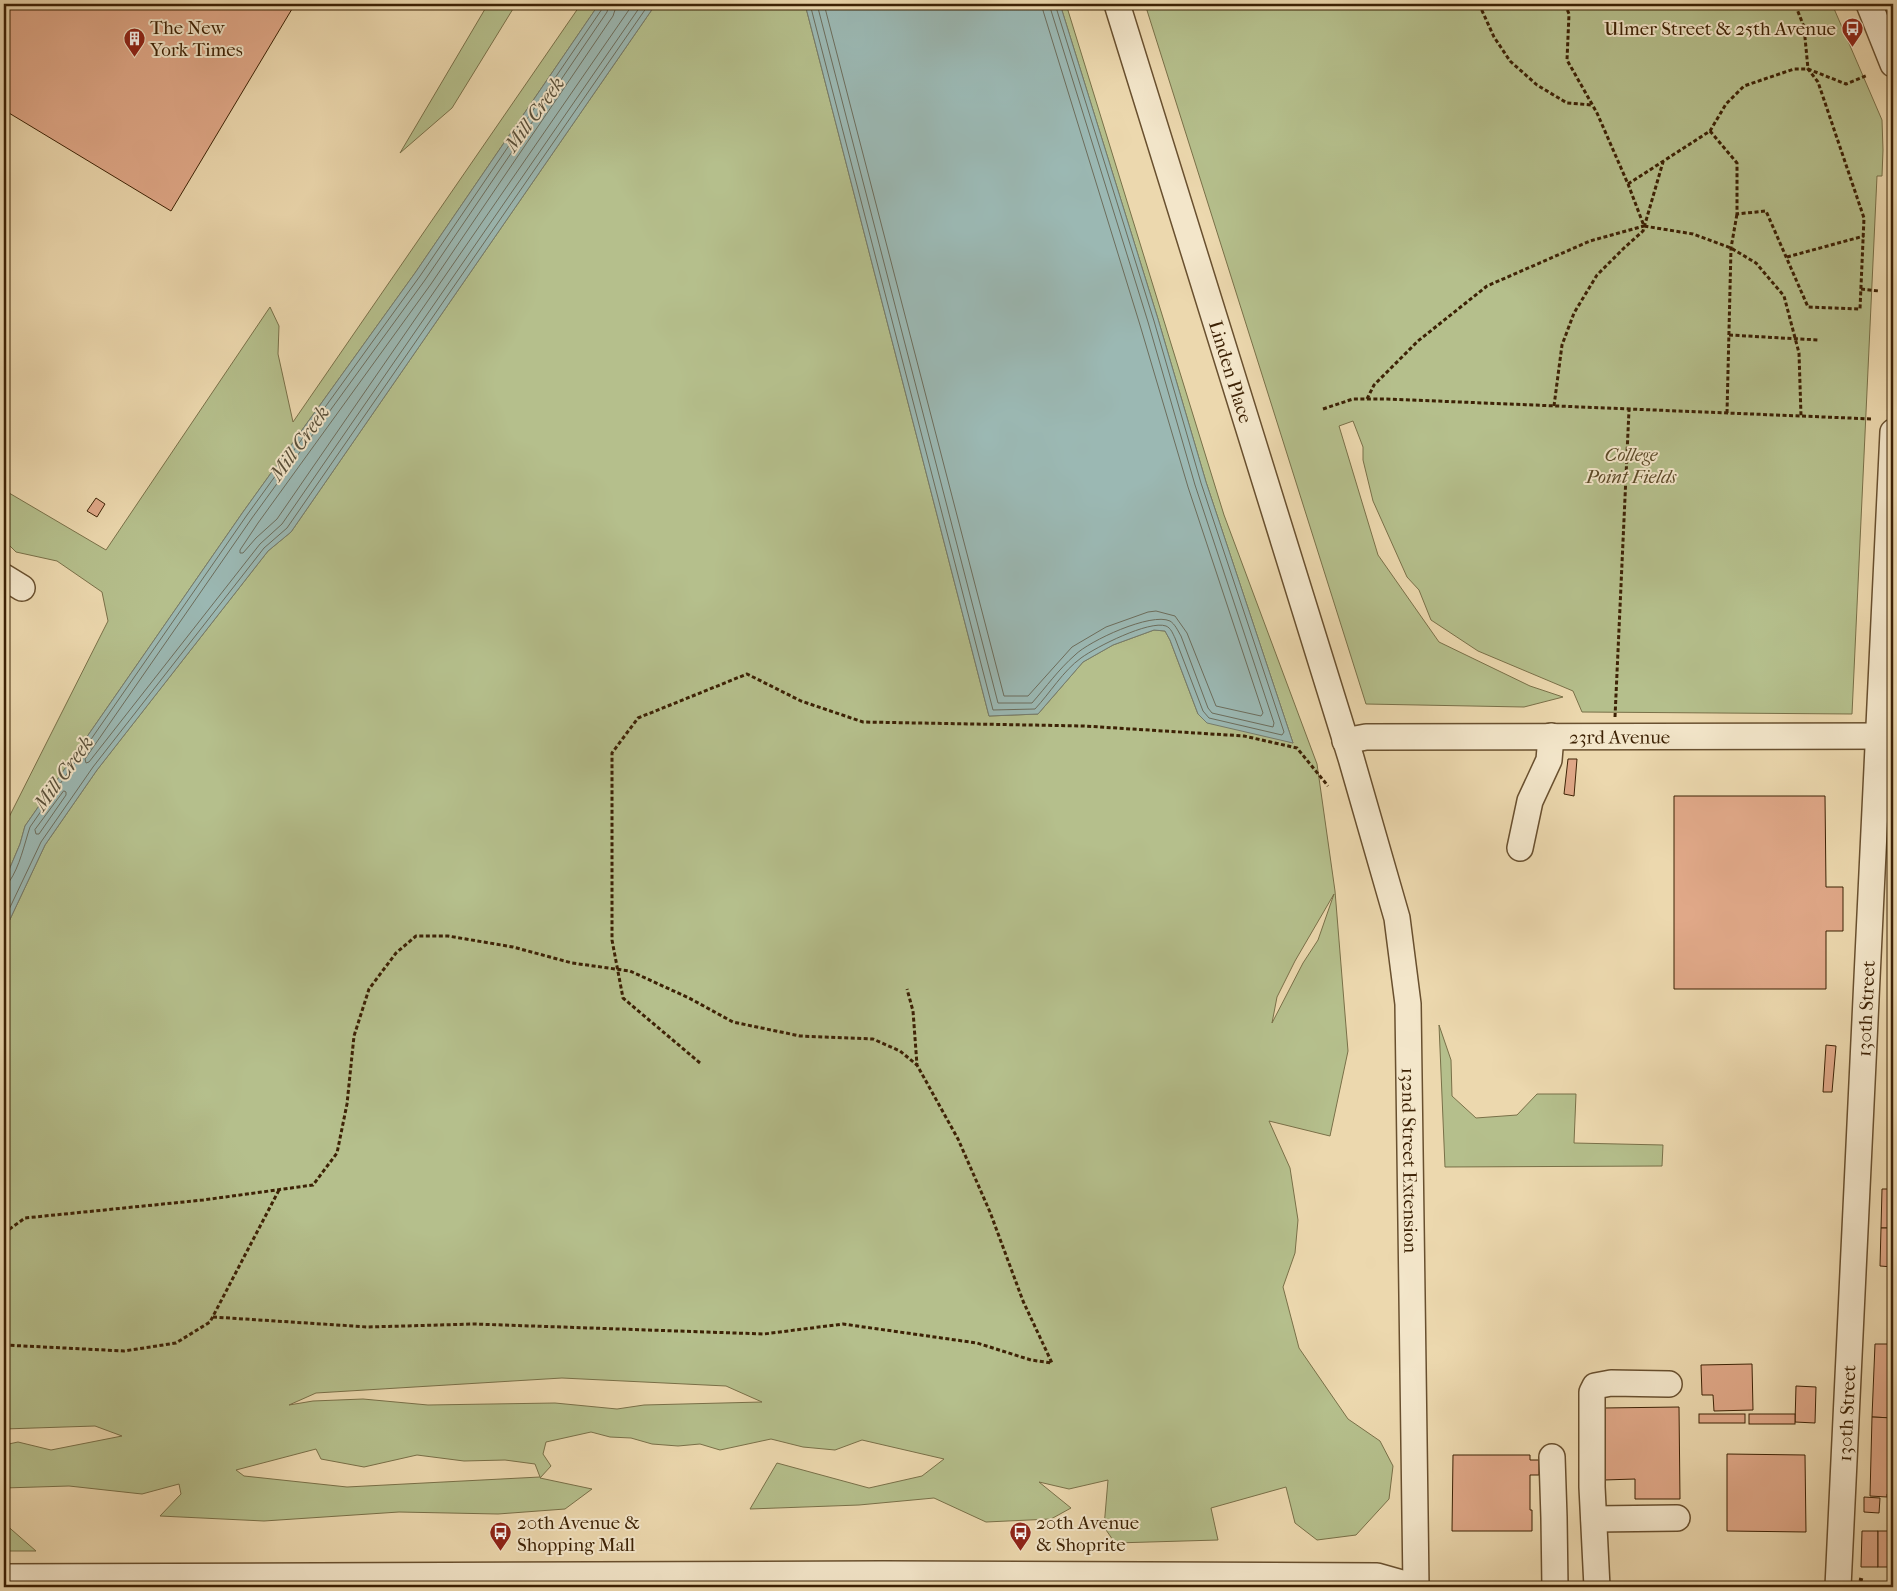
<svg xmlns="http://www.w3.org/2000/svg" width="1897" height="1591" viewBox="0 0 1897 1591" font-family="'IM FELL French Canon',serif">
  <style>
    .green { fill: #b5bf8c; stroke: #797048; fill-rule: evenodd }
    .water { fill: #9bb8b3; stroke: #757c6d }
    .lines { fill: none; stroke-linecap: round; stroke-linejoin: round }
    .shore { stroke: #6c6d5c; stroke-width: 1 }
    .building { fill: #e0a888; stroke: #3d2205 }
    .minor-casing { stroke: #69502f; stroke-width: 28 }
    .path { stroke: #3d2205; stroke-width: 3; stroke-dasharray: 4 2.5; stroke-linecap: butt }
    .minor { stroke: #f3e6ca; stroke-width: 25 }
    .labels { text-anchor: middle; stroke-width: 4; stroke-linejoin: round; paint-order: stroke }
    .poi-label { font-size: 19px; fill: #3d2205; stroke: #f3e6ca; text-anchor: start }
    .street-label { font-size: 19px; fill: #3d2205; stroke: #f3e6ca }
    .park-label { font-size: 19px; font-style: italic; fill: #5b4927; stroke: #f3e6ca }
    .water-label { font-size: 20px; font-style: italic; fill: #594f39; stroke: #f3e6ca }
  </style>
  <rect width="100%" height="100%" fill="#ecd8ae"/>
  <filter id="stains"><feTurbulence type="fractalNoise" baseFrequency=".004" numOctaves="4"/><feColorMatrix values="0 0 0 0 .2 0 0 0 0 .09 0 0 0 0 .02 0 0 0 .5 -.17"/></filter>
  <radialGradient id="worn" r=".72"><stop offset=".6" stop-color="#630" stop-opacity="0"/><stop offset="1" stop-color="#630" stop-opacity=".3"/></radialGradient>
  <!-- green -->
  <g class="green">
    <polygon points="488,4 516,4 452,108 400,153"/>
    <polygon points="581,4 599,4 415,273 243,512 25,826 20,844 4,882 4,827 108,621 102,592 57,561 16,552 4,540 4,490 106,550 270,307 279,326 278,354 293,422"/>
    <path d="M 654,4 L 805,4 L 989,716 L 1038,714 L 1083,662 L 1113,645 L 1154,630 L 1165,631 L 1170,640 L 1198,714 L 1293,743 L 1206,482 L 1158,319 L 1060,4 L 1066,4 L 1224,515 L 1317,764 L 1335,891 L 1348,1051 L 1330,1136 L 1269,1121 L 1290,1168 L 1298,1220 L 1295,1253 L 1283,1287 L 1299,1348 L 1348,1419 L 1380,1441 L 1393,1466 L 1389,1499 L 1356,1535 L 1317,1540 L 1295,1523 L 1286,1487 L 1211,1508 L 1218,1540 L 1115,1543 L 1104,1527 L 1108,1480 L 1069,1489 L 1039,1482 L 1071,1508 L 1051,1519 L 986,1522 L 934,1498 L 859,1505 L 750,1509 L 777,1463 L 869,1488 L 922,1476 L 944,1459 L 862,1440 L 835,1450 L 803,1447 L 771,1439 L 720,1450 L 700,1444 L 678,1446 L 652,1444 L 631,1438 L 610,1437 L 591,1432 L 546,1442 L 543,1454 L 551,1466 L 540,1478 L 592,1489 L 565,1509 L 498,1514 L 399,1512 L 264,1521 L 160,1516 L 181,1494 L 179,1484 L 142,1494 L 69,1486 L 4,1488 L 4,1445 L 18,1442 L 51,1450 L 122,1436 L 95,1426 L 4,1429 L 4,932 L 45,845 L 97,770 L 268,551 L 291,532 L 651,11 ZM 1334,894 L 1318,940 L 1303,963 L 1272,1023 L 1277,997 L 1295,961 ZM 562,1378 L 726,1386 L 762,1402 L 644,1405 L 617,1409 L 555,1403 L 428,1405 L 363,1399 L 313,1401 L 289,1405 L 316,1393 ZM 316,1449 L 321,1459 L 364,1467 L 417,1455 L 464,1461 L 505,1460 L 535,1464 L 540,1477 L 347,1487 L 244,1476 L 236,1470 Z"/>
    <polygon points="1145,4 1832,4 1882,120 1883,150 1882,176 1877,176 1852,714 1582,712 1573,691 1478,651 1431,620 1419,590 1407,577 1373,501 1363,460 1363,447 1353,421 1339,426 1378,555 1439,642 1530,686 1563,697 1524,707 1366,704"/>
    <polygon points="1439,1025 1451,1060 1452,1096 1476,1118 1517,1115 1537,1094 1576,1094 1574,1143 1663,1145 1662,1166 1445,1167"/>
    <polygon points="4,1523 36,1551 4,1551"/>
  </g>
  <!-- water -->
  <g class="water">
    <polygon points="599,4 654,4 651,11 291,532 268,551 97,770 45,845 4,932 4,882 20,844 25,826 243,512 415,273"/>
    <polygon points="805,4 1060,4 1158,319 1206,482 1293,743 1207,723 1198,714 1170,640 1165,631 1154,630 1113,645 1083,662 1038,714 989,716"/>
  </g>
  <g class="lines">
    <!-- shore -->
    <g class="shore">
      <polyline points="609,4 607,12 425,280 252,518 85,759 86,763 89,762 260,544 282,524 642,4"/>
      <polyline points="617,4 613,16 431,284 258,523 240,550 240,553 243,553 256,538 277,519 633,4"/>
      <path d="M 810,4 L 993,710 L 1035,709 C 1050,693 1063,671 1081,658 C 1096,647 1149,620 1166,626 C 1171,628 1173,634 1175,638 L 1203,711 L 1209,718 L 1282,735 L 1284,732 L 1201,483 L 1154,321 L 1055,4"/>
      <path d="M 817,4 L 998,703 L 1032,703 C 1046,687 1059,669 1075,655 C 1089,641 1151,612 1170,621 C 1175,624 1178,631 1181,636 L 1208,708 L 1212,713 L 1273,727 L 1274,723 L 1195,485 L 1148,322 L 1049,4"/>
      <polyline points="824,4 1004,696 1028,696 1072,647 1106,627 1148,612 1156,611 1175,616 1187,633 1216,706 1261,716 1263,713 1188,487 1140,325 1041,4"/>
      <polygon points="64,791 66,792 66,795 39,834 36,834 35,830"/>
      <path d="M 4,883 L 9,882 C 20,866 24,845 30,827 L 247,515 L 420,276 L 602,9 L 603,4"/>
      <polyline points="4,920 41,842 93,767 264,548 287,528 649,4"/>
    </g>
  </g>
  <!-- building -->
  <g class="building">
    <polygon points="4,4 295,4 171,211 4,110"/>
    <polygon points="96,498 105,504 97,517 87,511"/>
    <polygon points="1568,759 1577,759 1574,796 1564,794"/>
    <polygon points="1674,796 1825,796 1826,887 1843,887 1843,931 1826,931 1826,989 1674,989"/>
    <polygon points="1826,1045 1836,1046 1832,1092 1823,1092"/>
    <polygon points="1882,1189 1893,1189 1893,1228 1881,1228"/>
    <polygon points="1881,1228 1893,1228 1893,1267 1880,1266"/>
    <polygon points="1875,1344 1893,1344 1893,1418 1872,1417"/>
    <polygon points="1752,1364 1753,1410 1714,1411 1713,1395 1702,1395 1701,1365"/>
    <polygon points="1796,1386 1816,1387 1815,1423 1795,1422"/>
    <polygon points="1679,1407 1680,1499 1635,1499 1635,1479 1604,1480 1603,1408"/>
    <rect x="1699" y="1414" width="46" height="9"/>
    <rect x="1749" y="1414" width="46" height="10"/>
    <polygon points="1872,1417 1893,1418 1893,1495 1887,1494 1887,1497 1870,1496"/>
    <polygon points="1727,1454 1805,1455 1806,1532 1727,1531"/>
    <polygon points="1453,1455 1530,1455 1530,1460 1539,1460 1539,1475 1530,1475 1530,1510 1532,1510 1532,1531 1452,1531"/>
    <polygon points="1864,1497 1880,1498 1879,1513 1864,1512"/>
    <polygon points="1862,1531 1878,1531 1878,1567 1861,1567"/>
    <rect x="1878" y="1531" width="15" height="36"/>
  </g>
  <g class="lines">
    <defs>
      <g id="minor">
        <path id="s1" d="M 1117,4 L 1351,758 L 1397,918 L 1408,1004 L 1416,1587"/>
        <polyline points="1869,4 1893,64"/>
        <polyline points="4,577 22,588"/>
        <path id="s2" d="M 1345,741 L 1366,737 L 1893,736"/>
        <polyline points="1520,848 1530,801 1549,760 1551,736"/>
        <polyline points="1552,1457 1554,1518 1555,1587"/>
        <polyline points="1594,1519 1677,1518"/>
        <polyline points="4,1577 883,1574 1377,1576 1416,1587"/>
        <polyline points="1597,1587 1592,1487 1592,1392 1595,1386 1611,1383 1669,1384"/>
        <path id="s3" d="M 1838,1587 L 1893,432"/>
      </g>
    </defs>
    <!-- minor casing -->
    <use href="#minor" class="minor-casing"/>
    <!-- path -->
    <g class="path">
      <polyline points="1479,4 1494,37 1510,61 1537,85 1567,103 1592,105"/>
      <polyline points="1565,4 1569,14 1567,60 1597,113 1628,184 1644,226 1693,234 1731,248 1756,263 1784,296 1799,353 1801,416"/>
      <polyline points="4,127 9,119"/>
      <polyline points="1710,131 1737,163 1737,214 1766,211 1808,307 1860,309 1864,218 1818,82 1808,69 1804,27 1795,4"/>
      <polyline points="1628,184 1710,131 1726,104 1744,86 1794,69 1808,69 1846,84 1868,75"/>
      <polyline points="1787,257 1864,236"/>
      <polyline points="1861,289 1879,291"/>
      <polyline points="1729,335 1818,340"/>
      <polyline points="1367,399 1374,385 1418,341 1487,286 1590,241 1644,226"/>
      <polyline points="1554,406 1562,345 1574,313 1597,275 1624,248 1643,231 1663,162"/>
      <polyline points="1323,409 1353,399 1387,399 1873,419"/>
      <polyline points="1727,413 1731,248 1737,214"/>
      <polyline points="1615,717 1629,410"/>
      <polyline points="700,1063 623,998 612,940 612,753 638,718 747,674 801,701 863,722 1084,726 1244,736 1297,748 1328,786"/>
      <polyline points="4,1233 25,1218 203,1200 313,1185 337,1153 347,1104 354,1036 369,989 396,953 416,936 448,936 513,947 572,963 630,971 689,998 733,1022 800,1036 873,1039 900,1051 917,1065"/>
      <polyline points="213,1317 368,1327 474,1324 764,1334 843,1324 977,1343 1031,1360 1052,1363 1023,1301 990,1212 958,1139 917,1065 913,1011 907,989"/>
      <polyline points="4,1345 124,1351 176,1343 210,1322 279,1190"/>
      <polyline points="1859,1579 1863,1580 1864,1586"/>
    </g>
    <!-- minor -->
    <use href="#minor" class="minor"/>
  </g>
  <!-- icons -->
  <defs>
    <symbol id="bus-pin" viewBox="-11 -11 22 30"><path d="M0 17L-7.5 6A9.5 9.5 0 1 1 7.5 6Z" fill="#8f2418" stroke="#f3e6ca"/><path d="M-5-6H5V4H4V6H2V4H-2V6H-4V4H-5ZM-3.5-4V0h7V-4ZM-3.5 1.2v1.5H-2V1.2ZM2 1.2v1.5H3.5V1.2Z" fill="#fff"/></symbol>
    <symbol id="building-pin" viewBox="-11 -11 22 30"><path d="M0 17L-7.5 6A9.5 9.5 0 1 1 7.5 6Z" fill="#8f2418" stroke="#f3e6ca"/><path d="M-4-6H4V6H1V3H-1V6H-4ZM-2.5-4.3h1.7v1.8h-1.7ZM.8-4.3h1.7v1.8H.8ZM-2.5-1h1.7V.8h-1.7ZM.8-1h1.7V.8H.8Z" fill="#fff"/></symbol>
  </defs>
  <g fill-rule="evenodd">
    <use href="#bus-pin" x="1840" y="16" width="25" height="34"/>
    <use href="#building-pin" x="122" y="26" width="25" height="34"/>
    <use href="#bus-pin" x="488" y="1520" width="25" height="34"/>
    <use href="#bus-pin" x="1008" y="1520" width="25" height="34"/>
  </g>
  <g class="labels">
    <!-- poi labels -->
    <g class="poi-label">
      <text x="150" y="34">The New<tspan x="150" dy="22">York Times</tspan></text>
      <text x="1836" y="35" text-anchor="end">Ulmer Street &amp; 25th Avenue</text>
      <text x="517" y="1529">20th Avenue &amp;<tspan x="517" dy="22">Shopping Mall</tspan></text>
      <text x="1036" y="1529">20th Avenue<tspan x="1036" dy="22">&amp; Shoprite</tspan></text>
    </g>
    <!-- street labels -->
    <g class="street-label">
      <text dy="7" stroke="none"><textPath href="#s1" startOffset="385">Linden Place</textPath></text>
      <text dy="7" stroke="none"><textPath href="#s2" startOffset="275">23rd Avenue</textPath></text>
      <text dy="7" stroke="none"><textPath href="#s3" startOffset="579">130th Street</textPath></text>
      <text dy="7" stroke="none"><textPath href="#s1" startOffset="1199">132nd Street Extension</textPath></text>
      <text dy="7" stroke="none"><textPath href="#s3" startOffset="174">130th Street</textPath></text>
    </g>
    <!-- park labels -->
    <g class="park-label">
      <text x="1631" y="461">College<tspan x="1631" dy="22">Point Fields</tspan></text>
    </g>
    <!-- water labels -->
    <g class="water-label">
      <text transform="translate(534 114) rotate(-54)" y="7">Mill Creek</text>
      <text transform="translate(299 443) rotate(-54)" y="7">Mill Creek</text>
      <text transform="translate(63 773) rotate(-54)" y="7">Mill Creek</text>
    </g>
  </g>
  <!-- margin -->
  <rect width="1897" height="1591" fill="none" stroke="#ecd8ae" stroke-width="20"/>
  <rect x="5" y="5" width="1887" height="1581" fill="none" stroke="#3d2205" stroke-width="2.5"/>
  <rect x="10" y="10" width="1877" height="1571" fill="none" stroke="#3d2205"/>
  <rect width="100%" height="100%" filter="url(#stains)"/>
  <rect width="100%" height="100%" fill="url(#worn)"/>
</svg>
